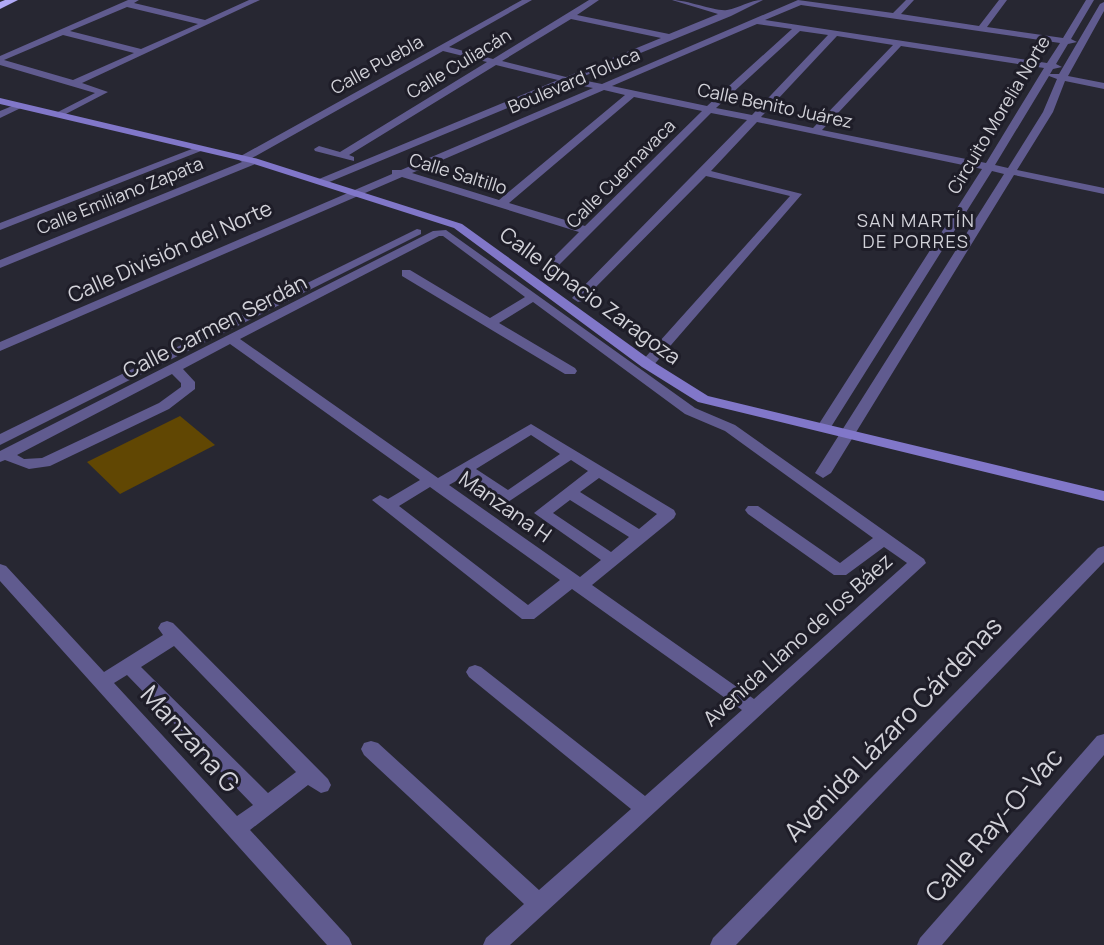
<svg xmlns="http://www.w3.org/2000/svg" width="1104" height="945" viewBox="0 0 1104 945" font-family="Manrope,sans-serif">
  <style>
    .green { fill: #614703 }
    .lines { fill: none; stroke-linecap: round; stroke-linejoin: round }
    .street { fill: #605b8f; fill-rule: evenodd }
    .secondary { fill: #8177c9; fill-rule: evenodd }
    .highway { fill: #b0a9f6; fill-rule: evenodd }
    .labels { text-anchor: middle; stroke-width: 6; stroke-linejoin: round; paint-order: stroke }
    .far-street-label { font-size: 18px; fill: #d2d2d9; stroke: #1e1d28 }
    .far-neighbourhood-label { font-size: 18px; letter-spacing: 1.5px; fill: #d2d2d9; stroke: #1e1d28 }
    .street-label { font-size: 21px; fill: #d2d2d9; stroke: #1e1d28 }
    .near-street-label { font-size: 26px; fill: #d2d2d9; stroke: #1e1d28 }
  </style>
  <rect width="100%" height="100%" fill="#272732"/>
  <!-- green -->
  <polygon class="green" points="180,416 215,445 120,494 87,462"/>
  <g class="lines">
    <!-- street -->
    <g class="street">
      <path d="M 128,0 L 139,0 L 134,3 L 205,20 L 249,0 L 260,0 L 82,83 L 108,92 L 60,117 L 52,115 L 95,93 L 0,65 L 0,56 ZM 127,7 L 198,24 L 141,49 L 70,31 ZM 63,35 L 134,53 L 73,80 L 4,60 Z"/>
      <path d="M 522,0 L 532,0 L 449,47 L 493,59 L 589,0 L 599,0 L 577,15 L 669,34 L 718,14 L 672,0 C 688,0 716,12 727,10 C 740,8 749,0 763,0 L 731,16 L 577,79 L 602,84 L 798,0 L 893,13 L 906,0 L 914,0 L 901,14 L 979,26 L 999,0 L 1007,0 L 987,27 L 1063,38 L 1086,0 L 1094,0 L 1071,39 L 1077,42 L 1068,44 L 1056,64 L 1062,67 L 1053,69 L 1050,74 L 1059,74 L 1100,4 L 1104,2 L 1104,11 L 1068,76 L 1104,83 L 1104,89 L 1065,81 L 1053,112 L 1017,170 L 1104,188 L 1104,194 L 1014,175 L 831,473 L 823,478 L 815,473 L 1004,174 L 992,171 L 831,427 L 824,431 L 817,427 L 982,169 L 757,122 L 711,171 L 802,194 L 652,367 L 647,368 L 640,364 L 642,361 L 790,196 L 706,176 L 582,301 L 578,302 L 572,298 L 747,120 L 711,113 L 552,272 L 548,273 L 542,269 L 579,232 L 402,177 L 0,351 L 0,342 L 392,174 L 392,170 L 401,170 L 593,88 L 568,83 L 327,183 L 319,183 L 319,179 L 558,80 L 496,65 L 349,155 L 354,157 L 354,161 L 315,151 L 314,149 L 319,146 L 340,152 L 487,62 L 443,51 L 252,158 L 258,159 L 258,163 L 0,268 L 0,260 L 242,162 L 238,159 L 239,157 ZM 801,5 L 1060,43 L 1047,63 L 765,20 ZM 571,19 L 661,38 L 566,77 L 502,61 ZM 757,24 L 792,29 L 707,106 L 612,86 ZM 800,31 L 828,35 L 752,115 L 716,108 ZM 837,36 L 893,45 L 813,128 L 761,117 ZM 901,46 L 1044,68 L 986,163 L 822,130 ZM 1049,76 L 1057,79 L 1043,112 L 1008,168 L 995,165 ZM 604,90 L 625,95 L 499,200 L 412,173 ZM 634,97 L 702,111 L 585,226 L 509,203 Z"/>
      <polygon points="17,104 25,106 0,118 0,111"/>
      <polygon points="197,147 206,149 0,230 0,223"/>
      <polygon points="417,229 421,230 421,234 0,445 0,434"/>
      <path d="M 446,230 L 695,408 L 735,425 L 924,559 L 926,563 L 510,945 L 483,945 L 486,938 L 524,904 L 364,755 L 361,749 L 364,743 L 371,741 L 378,743 L 539,890 L 631,809 L 469,677 L 466,672 L 469,667 L 475,665 L 481,667 L 645,796 L 742,710 L 572,589 L 534,619 L 522,619 L 372,500 L 380,495 L 388,499 L 420,480 L 230,344 L 183,369 L 195,382 L 195,389 L 169,409 L 50,466 L 29,469 L 5,460 L 0,462 L 0,451 L 433,231 ZM 439,236 L 443,236 L 525,297 L 490,318 L 410,270 L 402,270 L 402,276 L 565,374 L 575,374 L 577,371 L 575,368 L 499,323 L 533,302 L 685,414 L 725,431 L 873,538 L 840,563 L 758,506 L 748,506 L 745,510 L 748,514 L 834,575 L 846,575 L 884,547 L 907,563 L 754,699 L 592,585 L 674,518 L 676,514 L 674,510 L 531,424 L 438,478 L 240,339 ZM 172,374 L 181,383 L 181,387 L 159,403 L 42,458 L 24,459 L 17,455 ZM 531,435 L 560,454 L 508,490 L 476,469 ZM 571,460 L 588,471 L 534,513 L 601,560 L 580,577 L 449,485 L 465,476 L 508,502 ZM 599,478 L 657,514 L 639,529 L 580,492 ZM 430,487 L 560,580 L 528,605 L 399,506 ZM 570,500 L 629,537 L 611,552 L 553,513 Z"/>
      <polygon points="1104,546 1104,562 736,945 710,945 713,938 1098,548"/>
      <path d="M 0,564 L 6,566 L 104,672 L 163,635 L 158,628 L 161,623 L 167,621 L 173,623 L 328,779 L 331,785 L 328,791 L 321,793 L 308,785 L 250,830 L 349,938 L 352,945 L 327,945 L 0,581 ZM 174,646 L 296,772 L 268,793 L 141,667 ZM 127,675 L 253,805 L 237,816 L 114,683 Z"/>
      <polygon points="1104,734 1104,755 942,945 917,945 920,938 1097,736"/>
    </g>
    <!-- secondary -->
    <polygon class="secondary" points="0,98 258,159 462,224 652,361 708,396 1104,491 1104,501 698,402 642,367 454,228 251,163 0,104"/>
    <!-- highway -->
    <polygon class="highway" points="5,0 18,0 0,9 0,2"/>
  </g>
  <g class="labels">
    <!-- far-street labels -->
    <g class="far-street-label">
      <text transform="translate(459 64) rotate(-31)" y="6">Calle Culiacán</text>
      <text transform="translate(377 65) rotate(-29)" y="6">Calle Puebla</text>
      <text transform="translate(574 81) rotate(-23)" y="6">Boulevard Toluca</text>
      <text transform="translate(775 106) rotate(12)" y="6">Calle Benito Juárez</text>
      <text transform="translate(999 115) rotate(-59)" y="6">Circuito Morelia Norte</text>
      <text transform="translate(458 174) rotate(17)" y="6">Calle Saltillo</text>
      <text transform="translate(621 174) rotate(-45)" y="6">Calle Cuernavaca</text>
      <text transform="translate(120 196) rotate(-22)" y="6">Calle Emiliano Zapata</text>
    </g>
    <!-- far-neighbourhood labels -->
    <g class="far-neighbourhood-label">
      <text x="916" y="227">SAN MARTÍN<tspan x="916" dy="21">DE PORRES</tspan></text>
    </g>
    <!-- street labels -->
    <g class="street-label">
      <text transform="translate(170 252) rotate(-24)" y="7">Calle División del Norte</text>
      <text transform="translate(590 296) rotate(36)" y="7">Calle Ignacio Zaragoza</text>
      <text transform="translate(215 327) rotate(-27)" y="7">Calle Carmen Serdán</text>
      <text transform="translate(505 507) rotate(35)" y="7">Manzana H</text>
      <text transform="translate(798 640) rotate(-42)" y="7">Avenida Llano de los Báez</text>
    </g>
    <!-- near-street labels -->
    <g class="near-street-label">
      <text transform="translate(893 729) rotate(-46)" y="9">Avenida Lázaro Cárdenas</text>
      <text transform="translate(190 739) rotate(48)" y="9">Manzana G</text>
      <text transform="translate(994 825) rotate(-49)" y="9">Calle Ray-O-Vac</text>
    </g>
  </g>
</svg>
